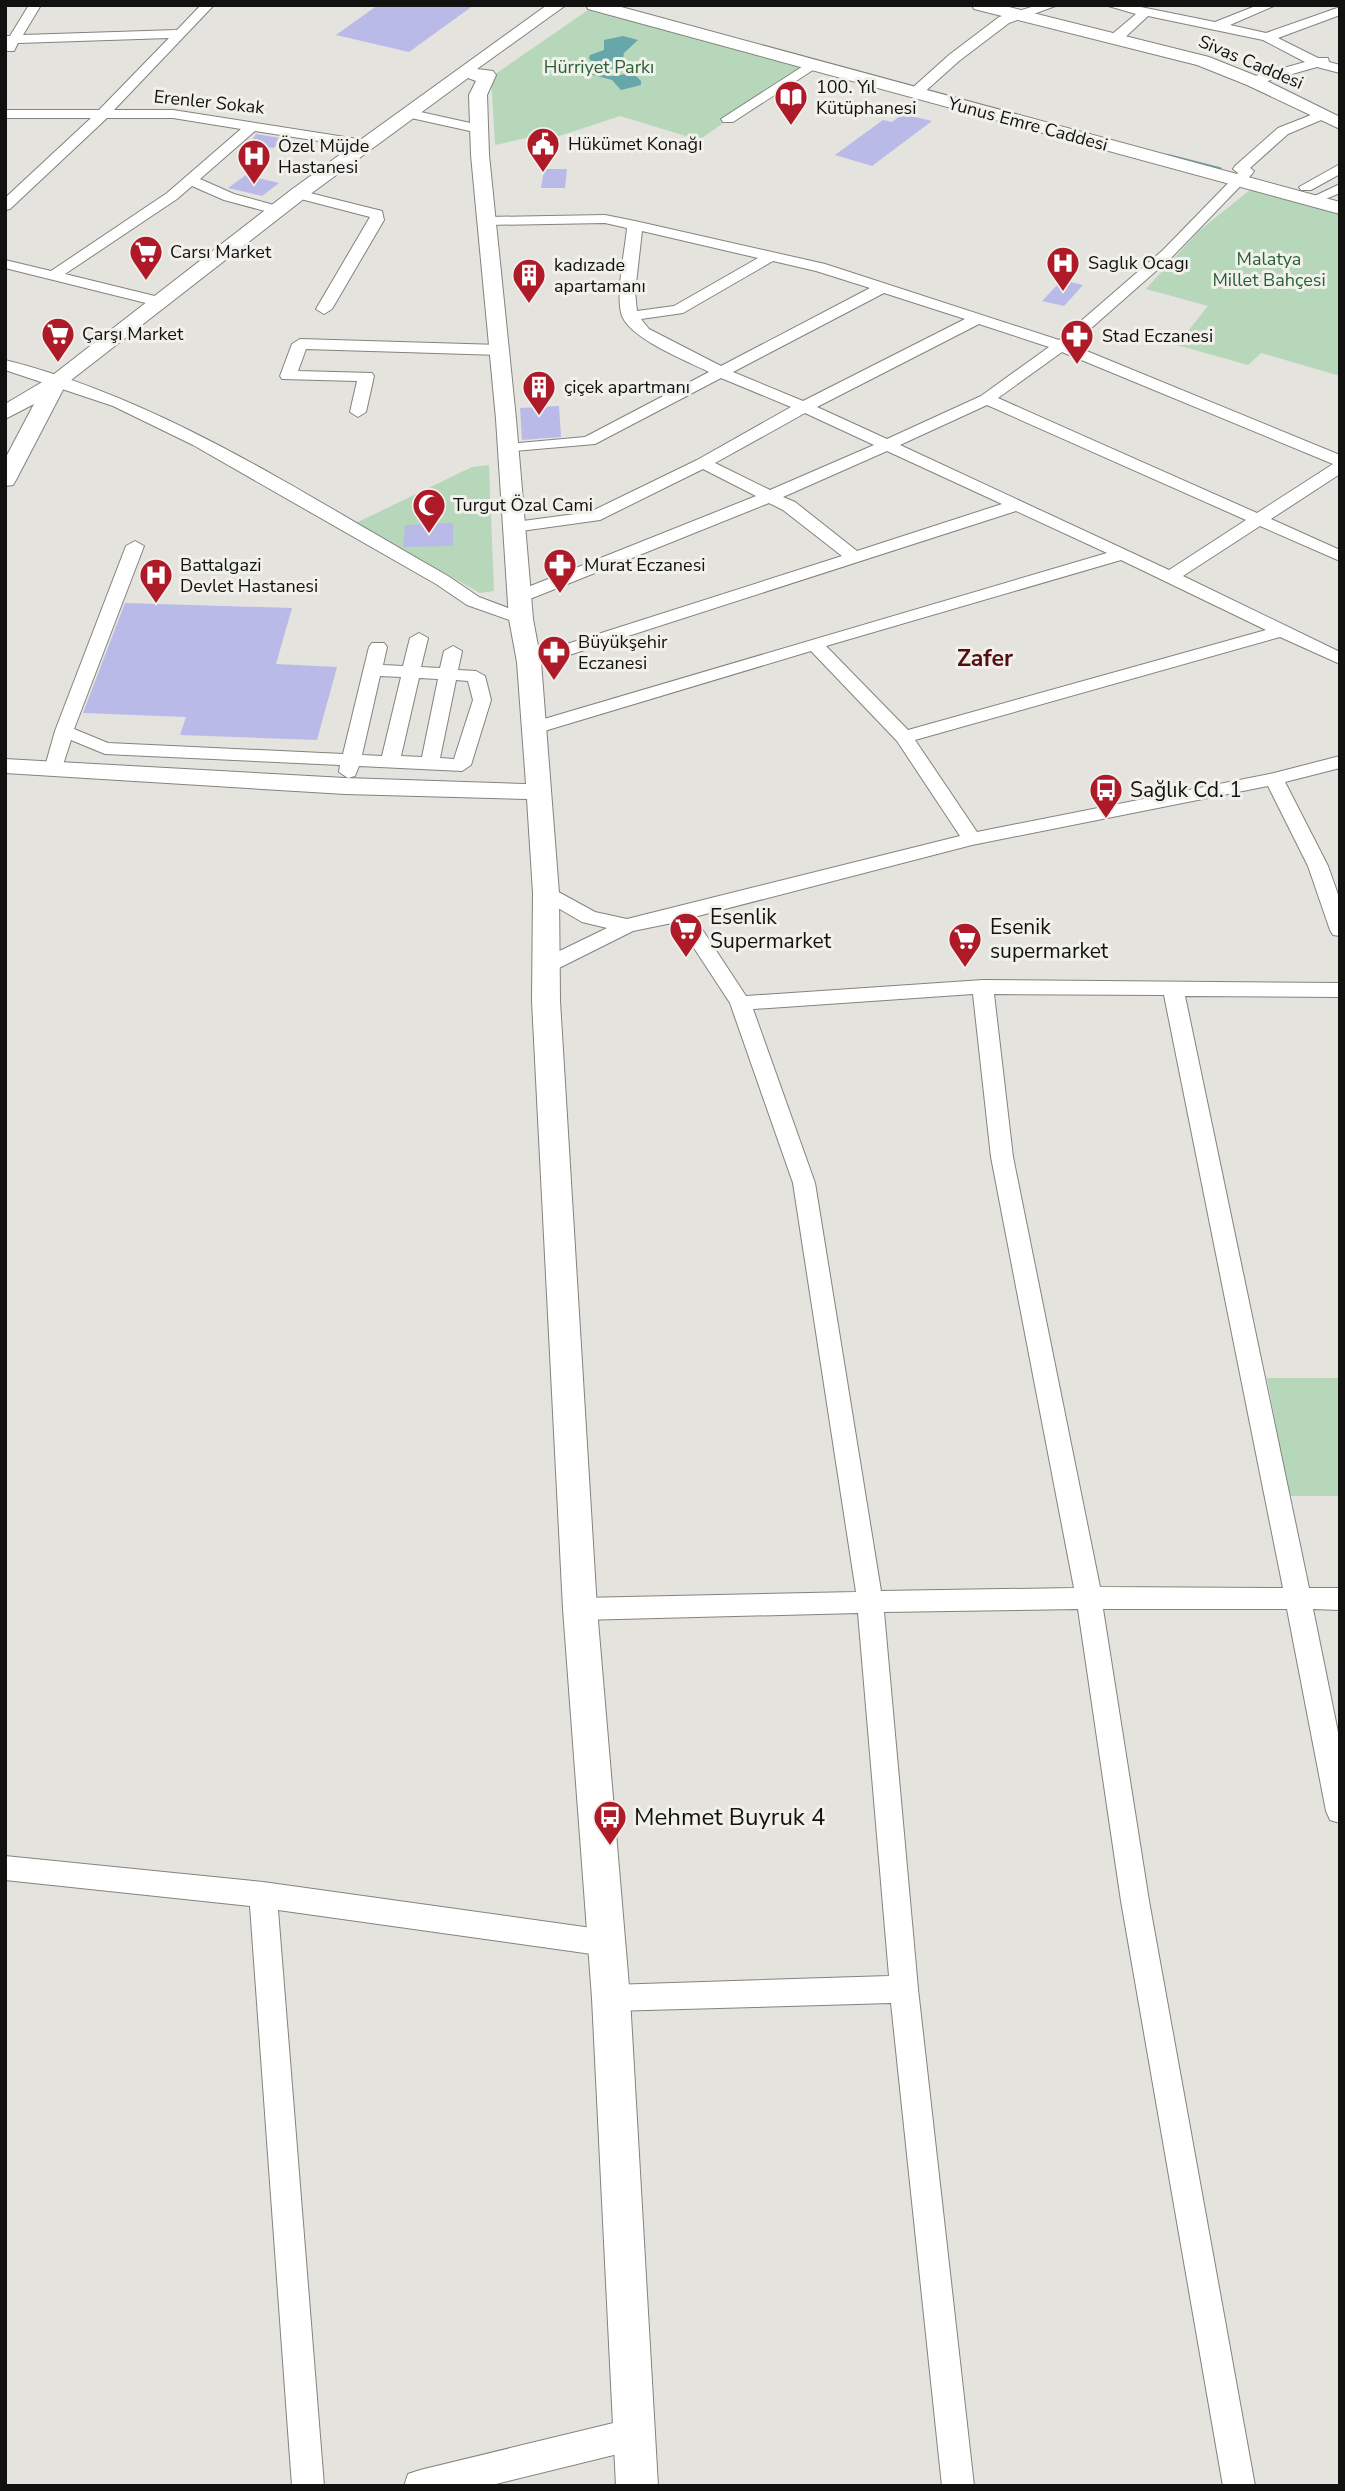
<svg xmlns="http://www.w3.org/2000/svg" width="1345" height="2491" viewBox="0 0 1345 2491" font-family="'Nunito Sans',sans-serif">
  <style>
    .green { fill: #b6d7ba }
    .water { fill: #67a6a9 }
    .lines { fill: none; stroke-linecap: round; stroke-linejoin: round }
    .stream { stroke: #67a6a9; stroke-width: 3.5 }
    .building { fill: #b9bae8 }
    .minor-casing { stroke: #83837e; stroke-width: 2 }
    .major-casing { stroke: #83837e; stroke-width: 2 }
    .minor { fill: #fff; fill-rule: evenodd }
    .major { fill: #fff; fill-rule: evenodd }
    .labels { text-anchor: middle; stroke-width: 6; stroke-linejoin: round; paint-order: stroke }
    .far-street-label { font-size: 18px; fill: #11110f; stroke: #f1f0eb }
    .far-park-label { font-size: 18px; fill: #276235; stroke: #f1f0eb }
    .far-poi-label { font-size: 18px; fill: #11110f; stroke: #f1f0eb; text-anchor: start }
    .poi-label { font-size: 21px; fill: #11110f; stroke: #f1f0eb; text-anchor: start }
    .far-district-label { font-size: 23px; font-weight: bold; fill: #530e12; stroke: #f1f0eb }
    .near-poi-label { font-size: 24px; fill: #11110f; stroke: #f1f0eb; text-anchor: start }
  </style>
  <rect width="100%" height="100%" fill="#e4e3de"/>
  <!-- green -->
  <g class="green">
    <polygon points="588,10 805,66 699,140 620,116 547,140 540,135 495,145 491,77"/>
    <polygon points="1250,190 1340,213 1340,376 1261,353 1248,365 1177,345 1208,306 1146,289 1200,230"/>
    <polygon points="489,465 494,591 480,593 356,523 472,467"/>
    <polygon points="1267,1378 1340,1378 1340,1496 1289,1496"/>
  </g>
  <!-- water -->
  <polygon class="water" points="623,36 638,40 624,53 622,64 604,73 612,76 633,73 641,81 641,85 621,90 612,80 586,73 594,66 589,58 590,55 604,50 604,40"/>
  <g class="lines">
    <!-- stream -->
    <polyline class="stream" points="1169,156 1220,169"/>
  </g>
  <!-- building -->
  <g class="building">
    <polygon points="378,5 474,5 409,52 336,35"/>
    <polygon points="903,114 932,121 872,166 835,155 883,120 892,122"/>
    <polygon points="256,134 281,138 274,148 248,146"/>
    <polygon points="544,169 567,169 565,188 541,188"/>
    <polygon points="246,175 279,183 262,196 228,188"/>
    <polygon points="1062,280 1083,285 1064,306 1042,301"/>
    <polygon points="559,406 561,437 522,440 520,408"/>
    <polygon points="453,523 453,546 403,547 405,525"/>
    <polygon points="125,603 292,608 276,664 337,667 317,740 180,735 186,717 83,713"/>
  </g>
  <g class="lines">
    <defs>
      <g id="minor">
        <polygon points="29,5 41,5 23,35 177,30 201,5 214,5 114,110 173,110 364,140 371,144 364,148 255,131 200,179 234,194 281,207 281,213 276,214 224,200 192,186 177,199 65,274 167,299 170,302 167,305 162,307 5,268 5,260 51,271 167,193 241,129 173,118 107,118 10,209 5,210 5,198 91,118 5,118 5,110 99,110 169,38 18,43 14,51 5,51 5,36 10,36"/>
        <polygon points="1038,5 1058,5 1009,23 959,61 920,96 910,96 910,90 949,55 999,17"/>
        <polygon points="1105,5 1131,5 1215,22 1258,5 1276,5 1230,25 1266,33 1340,7 1340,15 1278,38 1318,58 1328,58 1329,62 1340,65 1340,73 1317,67 1253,85 1248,84 1248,78 1305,62 1263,40 1148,16 1120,42 1110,42 1110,36 1136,14"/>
        <polygon points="811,61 816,62 816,68 733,122 723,122 721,119"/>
        <polygon points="407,109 484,126 486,129 479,133 402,116 400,113"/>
        <path d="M 1321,111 L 1328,115 L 1326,118 L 1288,134 L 1250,168 L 1254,171 L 1252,174 L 1173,256 L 1072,345 L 1340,455 L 1340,474 L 1271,519 L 1340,550 L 1340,561 L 1260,526 L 1183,576 L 1340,652 L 1340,664 L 1280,637 L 915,740 L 977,832 L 1274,773 L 1340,756 L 1340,768 L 1285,782 L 1328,866 L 1340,900 L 1340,936 L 1333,935 L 1330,930 L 1308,866 L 1268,786 L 972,845 L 694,917 L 746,996 L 983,980 L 1340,983 L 1340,997 L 1185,996 L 1309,1588 L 1340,1588 L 1340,1610 L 1313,1609 L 1340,1742 L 1340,1823 L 1330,1820 L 1326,1811 L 1287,1609 L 1103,1609 L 1149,1901 L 1255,2486 L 1223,2486 L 1121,1901 L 1078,1609 L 884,1612 L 918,1989 L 974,2486 L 942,2486 L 891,2003 L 611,2011 L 601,2007 L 597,1998 L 601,1989 L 611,1985 L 889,1976 L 858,1613 L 580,1620 L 571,1617 L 567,1609 L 571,1601 L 580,1598 L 856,1592 L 793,1183 L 730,1003 L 677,922 L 633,931 L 553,971 L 539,971 L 536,966 L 539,961 L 607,928 L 582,922 L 539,897 L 536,893 L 539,889 L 553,889 L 595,912 L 627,919 L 960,836 L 897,741 L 811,651 L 541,732 L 527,732 L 525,728 L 527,724 L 1107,553 L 1016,511 L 535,666 L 523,666 L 520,662 L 523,658 L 842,556 L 783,510 L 769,503 L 525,601 L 513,601 L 510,597 L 513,593 L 756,496 L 703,469 L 600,520 L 514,532 L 506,527 L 508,523 L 590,512 L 697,460 L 791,407 L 721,378 L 595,444 L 502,452 L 500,449 L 508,444 L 585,437 L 709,372 C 687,361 631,339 622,316 C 615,295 625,251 627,228 L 605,223 L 488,225 L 481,221 L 488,217 L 605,215 L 635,221 L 825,264 L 1059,340 L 1163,250 L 1238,173 L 1233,169 L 1235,166 L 1278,128 ZM 642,231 L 758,258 L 674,306 L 637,311 L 635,292 ZM 773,261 L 816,271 L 870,288 L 721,366 L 649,329 L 641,319 L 683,313 ZM 884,293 L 965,319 L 803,401 L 733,372 ZM 979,324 L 1049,347 L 981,396 L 887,439 L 817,407 ZM 1062,352 L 1333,464 L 1257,513 L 998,398 ZM 987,405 L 1246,520 L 1169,570 L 900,445 ZM 805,413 L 874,445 L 770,490 L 715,463 ZM 887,451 L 1002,504 L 857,551 L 795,502 L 783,497 ZM 1121,560 L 1266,630 L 908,730 L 826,646 ZM 973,994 L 991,1157 L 1074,1588 L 881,1591 L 815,1183 L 753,1009 ZM 994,994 L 1164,995 L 1283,1588 L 1100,1587 L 1013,1157 Z"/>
        <polygon points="1340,164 1340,174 1311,190 1301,190 1299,187"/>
        <polygon points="1340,184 1340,193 1311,205 1304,201"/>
        <polygon points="298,190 382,211 384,220 332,309 324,314 316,309 370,217 293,197 293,191"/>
        <polygon points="300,339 500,345 508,350 500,355 306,349 298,371 372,373 374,376 366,412 358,417 350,412 357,381 282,379 280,376 292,344"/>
        <path d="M 5,360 C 165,400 306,496 448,576 L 479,597 L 527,615 L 530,619 L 521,624 L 467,605 L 436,584 L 193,445 L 113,406 L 5,370 Z"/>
        <path d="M 135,541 L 144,546 L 74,729 L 108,743 L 343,754 L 369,647 L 372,643 L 384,643 L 387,647 L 383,665 L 403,666 L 410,638 L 419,633 L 428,638 L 421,667 L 440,668 L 444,651 L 453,646 L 462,651 L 458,670 L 476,671 L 485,676 L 491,700 L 471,765 L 462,771 L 359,766 L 355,776 L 348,778 L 339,772 L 340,765 L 105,754 L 71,740 L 60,774 L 46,774 L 44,770 L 55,731 L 126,546 ZM 380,676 L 401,677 L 382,756 L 362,755 ZM 419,678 L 438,679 L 422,757 L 401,756 ZM 456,680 L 468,681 L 473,700 L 454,759 L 440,758 Z"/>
        <polygon points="5,1856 263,1882 606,1930 616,1934 620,1943 616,1952 606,1956 278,1910 324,2486 292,2486 250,1906 5,1880"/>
        <polygon points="634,2418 645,2423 650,2434 645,2445 634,2450 488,2486 404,2486 408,2474 420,2470"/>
      </g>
      <g id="major">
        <polygon points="547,5 566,5 477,69 493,71 496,75 487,95 489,155 516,419 533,619 541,662 559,893 560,1001 597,1609 630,1998 658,2486 616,2486 592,1998 563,1609 532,1001 533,893 527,799 345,794 5,773 5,759 345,778 526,784 517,662 509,619 496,419 471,155 469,95 476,81 468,78 305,198 66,384 16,480 13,485 5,486 5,459 34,404 5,419 5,404 49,378 291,190"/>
        <polygon points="586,5 614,5 1340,202 1340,214 588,9"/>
        <polygon points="972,5 1001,5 1209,57 1259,77 1340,117 1340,129 1247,85 1197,65 974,9"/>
      </g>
    </defs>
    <!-- minor casing -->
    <use href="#minor" class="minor-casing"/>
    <!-- major casing -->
    <use href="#major" class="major-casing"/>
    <!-- minor -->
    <use href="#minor" class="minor"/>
    <!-- major -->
    <use href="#major" class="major"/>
  </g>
  <!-- icons -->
  <defs>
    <symbol id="library-pin" viewBox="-11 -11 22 30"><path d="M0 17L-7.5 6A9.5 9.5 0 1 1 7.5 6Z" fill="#ae1a28" stroke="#f1f0eb"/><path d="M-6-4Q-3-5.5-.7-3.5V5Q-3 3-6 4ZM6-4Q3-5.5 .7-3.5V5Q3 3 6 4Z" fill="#fff"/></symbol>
    <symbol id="civic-pin" viewBox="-11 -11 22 30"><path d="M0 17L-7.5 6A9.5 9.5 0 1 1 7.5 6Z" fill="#ae1a28" stroke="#f1f0eb"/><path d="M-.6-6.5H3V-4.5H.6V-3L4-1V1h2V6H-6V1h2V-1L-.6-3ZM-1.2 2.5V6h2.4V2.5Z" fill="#fff"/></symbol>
    <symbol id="hospital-pin" viewBox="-11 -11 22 30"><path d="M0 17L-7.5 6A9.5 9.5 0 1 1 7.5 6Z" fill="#ae1a28" stroke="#f1f0eb"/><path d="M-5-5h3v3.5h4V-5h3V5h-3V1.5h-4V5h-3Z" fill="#fff"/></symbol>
    <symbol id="supermarket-pin" viewBox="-11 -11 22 30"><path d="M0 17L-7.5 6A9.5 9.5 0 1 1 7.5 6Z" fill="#ae1a28" stroke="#f1f0eb"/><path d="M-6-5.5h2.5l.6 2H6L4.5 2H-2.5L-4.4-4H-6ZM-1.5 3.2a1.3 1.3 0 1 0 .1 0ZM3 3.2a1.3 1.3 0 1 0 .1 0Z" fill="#fff"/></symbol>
    <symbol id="building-pin" viewBox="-11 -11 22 30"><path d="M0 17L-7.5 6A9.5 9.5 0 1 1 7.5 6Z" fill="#ae1a28" stroke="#f1f0eb"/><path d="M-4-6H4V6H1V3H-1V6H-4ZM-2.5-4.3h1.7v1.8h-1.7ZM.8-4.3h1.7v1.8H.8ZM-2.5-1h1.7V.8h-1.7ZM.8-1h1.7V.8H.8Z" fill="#fff"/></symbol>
    <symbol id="pharmacy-pin" viewBox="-11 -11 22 30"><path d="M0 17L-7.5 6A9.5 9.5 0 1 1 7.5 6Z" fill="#ae1a28" stroke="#f1f0eb"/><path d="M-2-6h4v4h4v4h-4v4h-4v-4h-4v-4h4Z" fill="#fff"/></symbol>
    <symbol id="mosque-pin" viewBox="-11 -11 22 30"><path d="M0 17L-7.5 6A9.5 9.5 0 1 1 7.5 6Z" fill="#ae1a28" stroke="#f1f0eb"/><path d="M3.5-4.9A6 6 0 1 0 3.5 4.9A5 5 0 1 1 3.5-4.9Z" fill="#fff"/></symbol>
    <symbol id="bus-pin" viewBox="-11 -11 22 30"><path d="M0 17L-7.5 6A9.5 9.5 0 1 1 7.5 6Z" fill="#ae1a28" stroke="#f1f0eb"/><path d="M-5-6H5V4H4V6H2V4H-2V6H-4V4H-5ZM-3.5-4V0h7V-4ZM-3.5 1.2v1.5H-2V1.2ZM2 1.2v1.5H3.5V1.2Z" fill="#fff"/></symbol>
  </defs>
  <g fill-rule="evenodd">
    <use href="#library-pin" x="772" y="78" width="38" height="52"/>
    <use href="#civic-pin" x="524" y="125" width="38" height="52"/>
    <use href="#hospital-pin" x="235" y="137" width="38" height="52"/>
    <use href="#supermarket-pin" x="127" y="233" width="38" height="52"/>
    <use href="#hospital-pin" x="1044" y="244" width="38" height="52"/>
    <use href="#building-pin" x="510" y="256" width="38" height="52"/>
    <use href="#supermarket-pin" x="39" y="315" width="38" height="52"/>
    <use href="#pharmacy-pin" x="1058" y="317" width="38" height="52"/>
    <use href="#building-pin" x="520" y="368" width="38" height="52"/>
    <use href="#mosque-pin" x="410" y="486" width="38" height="52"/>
    <use href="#pharmacy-pin" x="541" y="546" width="38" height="52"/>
    <use href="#hospital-pin" x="137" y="556" width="38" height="52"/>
    <use href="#pharmacy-pin" x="535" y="633" width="38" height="52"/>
    <use href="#bus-pin" x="1087" y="771" width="38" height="52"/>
    <use href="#supermarket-pin" x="667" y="910" width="38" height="52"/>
    <use href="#supermarket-pin" x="946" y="920" width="38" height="52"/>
    <use href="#bus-pin" x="591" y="1798" width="38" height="52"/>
  </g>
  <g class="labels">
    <!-- far-street labels -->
    <g class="far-street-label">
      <text transform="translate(1251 62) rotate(23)" y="6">Sivas Caddesi</text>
      <text transform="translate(209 102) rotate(6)" y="6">Erenler Sokak</text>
      <text transform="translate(1028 124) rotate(15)" y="6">Yunus Emre Caddesi</text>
    </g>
    <!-- far-park labels -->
    <g class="far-park-label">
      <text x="599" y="73">Hürriyet Parkı</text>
      <text x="1269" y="265">Malatya<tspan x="1269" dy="21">Millet Bahçesi</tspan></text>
    </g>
    <!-- far-poi labels -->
    <g class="far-poi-label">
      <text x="816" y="93">100. Yıl<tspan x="816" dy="21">Kütüphanesi</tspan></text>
      <text x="568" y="150">Hükümet Konağı</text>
      <text x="278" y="152">Özel Müjde<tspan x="278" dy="21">Hastanesi</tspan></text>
      <text x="170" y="258">Carsı Market</text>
      <text x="1088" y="269">Saglık Ocagı</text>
      <text x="554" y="271">kadızade<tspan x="554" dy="21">apartamanı</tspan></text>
      <text x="82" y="340">Çarşı Market</text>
      <text x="1102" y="342">Stad Eczanesi</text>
      <text x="564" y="393">çiçek apartmanı</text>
      <text x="453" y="511">Turgut Özal Cami</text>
      <text x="180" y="571">Battalgazi<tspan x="180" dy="21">Devlet Hastanesi</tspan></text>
      <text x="584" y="571">Murat Eczanesi</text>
      <text x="578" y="648">Büyükşehir<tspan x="578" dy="21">Eczanesi</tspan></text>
    </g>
    <!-- poi labels -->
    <g class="poi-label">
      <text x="1130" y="797">Sağlık Cd. 1</text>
      <text x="710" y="924">Esenlik<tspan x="710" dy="24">Supermarket</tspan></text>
      <text x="990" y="934">Esenik<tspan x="990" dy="24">supermarket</tspan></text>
    </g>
    <!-- far-district labels -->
    <g class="far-district-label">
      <text x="985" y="666">Zafer</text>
    </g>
    <!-- near-poi labels -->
    <g class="near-poi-label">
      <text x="634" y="1825">Mehmet Buyruk 4</text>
    </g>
  </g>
  <!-- border -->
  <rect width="1345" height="2491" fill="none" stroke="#11110f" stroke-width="14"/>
</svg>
